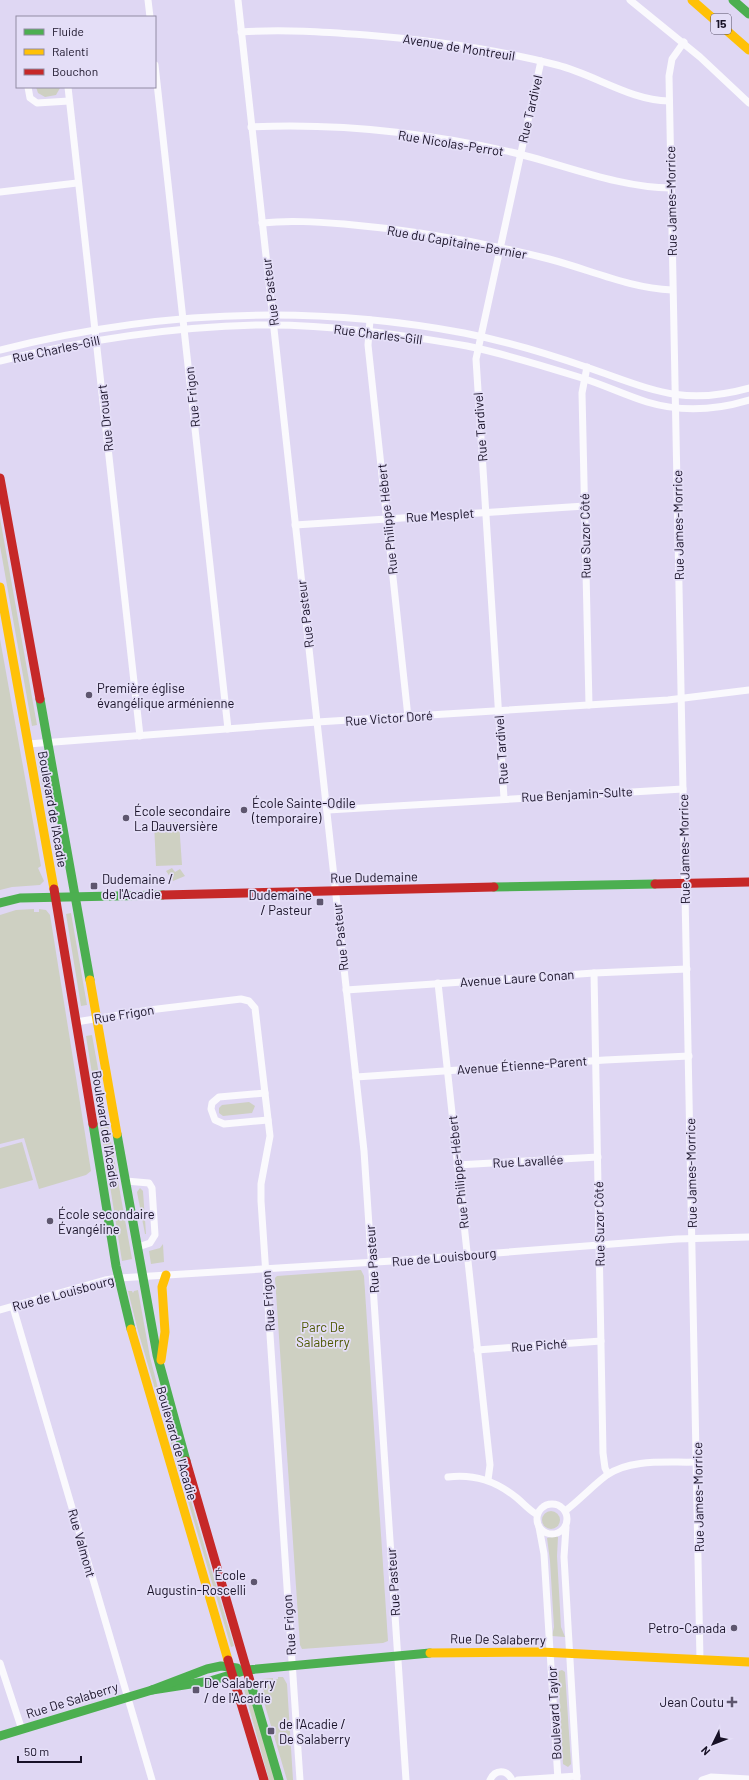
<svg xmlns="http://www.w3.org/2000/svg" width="749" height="1780" viewBox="0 0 749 1780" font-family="Barlow,sans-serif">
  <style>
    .green { fill: #ced0c2 }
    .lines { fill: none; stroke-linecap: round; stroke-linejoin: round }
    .street { stroke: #faf9fd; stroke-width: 7 }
    .fast { stroke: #4caf50; stroke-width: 9 }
    .slow { stroke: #ffc107; stroke-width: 9 }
    .jam { stroke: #c62828; stroke-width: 9 }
    .poi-dot { fill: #5e566e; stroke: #e4def7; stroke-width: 1.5 }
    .labels { text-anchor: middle; stroke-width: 3.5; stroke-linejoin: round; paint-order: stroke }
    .shield { fill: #e4def7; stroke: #554e65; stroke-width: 1 }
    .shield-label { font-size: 12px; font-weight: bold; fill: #181127 }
    .street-label { font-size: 13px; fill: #181127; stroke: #e4def7 }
    .poi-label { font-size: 13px; fill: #181127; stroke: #e4def7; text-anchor: start }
    .park-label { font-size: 13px; fill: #4e5802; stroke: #e4def7 }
  </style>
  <rect width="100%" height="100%" fill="#dfd7f3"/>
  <!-- green -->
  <g class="green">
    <polygon points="36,87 60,87 60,88 56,95 45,97 38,93"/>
    <polygon points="0,518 37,725 32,726 0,546"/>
    <polygon points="0,639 41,866 38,868 44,881 40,885 12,887 0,890"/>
    <path d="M 43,758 L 53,812 C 42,801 41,775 38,759 Z"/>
    <polygon points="179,822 182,865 156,866 154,823"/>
    <polygon points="172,868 175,872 180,869 185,876 173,881 166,871"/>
    <polygon points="34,909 34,912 39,912 39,909 46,910 50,915 91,1171 86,1175 39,1189 24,1138 0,1144 0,915 16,910"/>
    <polygon points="71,913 87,1005 81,1006 66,914"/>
    <polygon points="92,1035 132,1259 122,1261 86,1036"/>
    <polygon points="249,1102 255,1106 252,1113 223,1116 219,1113 219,1108 222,1105"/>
    <polygon points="22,1142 33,1180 0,1189 0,1148"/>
    <polygon points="140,1188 143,1191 146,1234 145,1234 137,1192"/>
    <polygon points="163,1244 164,1262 151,1264 149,1251 160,1248"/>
    <polygon points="361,1270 364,1276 388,1641 383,1643 302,1649 300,1645 275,1278 277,1276"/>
    <polygon points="138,1290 150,1357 160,1396 234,1646 231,1647 138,1331 128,1291 132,1291 133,1293 134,1291"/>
    <circle cx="551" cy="1520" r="9"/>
    <polygon points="556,1536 558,1537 557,1556 561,1627 565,1637 552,1636 554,1627 550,1561 547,1538"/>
    <polygon points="562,1670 565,1672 571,1764 568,1767 563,1764 558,1674 559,1671"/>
    <polygon points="278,1677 283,1677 287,1684 293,1780 287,1780 261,1692 264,1691 262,1686 259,1687 259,1682 263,1679 273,1678 273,1680 278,1679"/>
    <polygon points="247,1685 275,1780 269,1780 243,1686"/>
  </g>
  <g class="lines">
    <!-- street -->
    <g class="street">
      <polyline points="148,0 150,17"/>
      <polyline points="238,0 364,1151 406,1780"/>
      <polyline points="630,0 700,57 749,103"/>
      <path d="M 241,32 C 283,29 325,32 366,35 C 430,40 495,49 557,65 C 596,75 629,100 669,101"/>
      <polyline points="684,42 672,59 669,76 700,1660"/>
      <polyline points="155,65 228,729"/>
      <polyline points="28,87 30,98 37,103 69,101"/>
      <polyline points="68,87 140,736"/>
      <path d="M 251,127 C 337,123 427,133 511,152 C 562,164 619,188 671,188"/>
      <polyline points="0,192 77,183"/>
      <path d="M 262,223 C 289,220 317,222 344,224 C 413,230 482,242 549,259 C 591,270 629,288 672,290"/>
      <polyline points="370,320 368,345 408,717"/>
      <path d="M 0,350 C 152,311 309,304 464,333 C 505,341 546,353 586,367 C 649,388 680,407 749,388"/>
      <path d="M 0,361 C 85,340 170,327 258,325 C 328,324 398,334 467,346 C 506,354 544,366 582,378 C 604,385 625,395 647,402 C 680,412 716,410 749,400"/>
      <polyline points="587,367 582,393 589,705"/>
      <polyline points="295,525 585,506"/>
      <polyline points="28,744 317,722 668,700 749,690"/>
      <polyline points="504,798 476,359 541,61"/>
      <polyline points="328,810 683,789"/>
      <polyline points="594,973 603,1453 605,1468 608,1474"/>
      <polyline points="438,983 490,1465 488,1480"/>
      <polyline points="346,990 594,973 687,969"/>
      <polyline points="76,1022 149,1010 241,999 249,1001 255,1008 270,1136 261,1184 261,1201 300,1780"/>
      <polyline points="356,1077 605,1060 689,1056"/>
      <polyline points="265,1093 219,1097 212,1103 211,1109 215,1120 224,1124 268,1120"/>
      <polyline points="457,1165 598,1157"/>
      <polyline points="126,1181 149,1183 152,1188 155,1235 150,1243 138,1247"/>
      <polyline points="13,1307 152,1780"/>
      <polyline points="0,1310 105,1280 119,1278 392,1261 677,1239 749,1237"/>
      <polyline points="477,1350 601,1341"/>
      <path d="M 448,1477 C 475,1474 496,1481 517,1498 C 523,1503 529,1510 536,1514"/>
      <circle cx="552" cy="1519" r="15"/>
      <path d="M 565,1511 C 580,1500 592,1486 607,1475 C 631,1458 669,1463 697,1462"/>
      <polyline points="539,1527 544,1554 558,1780"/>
      <polyline points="566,1527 564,1557 577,1780"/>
      <polyline points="0,1663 22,1730"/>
      <path d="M 490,1780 C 495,1769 507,1769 512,1780"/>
      <polyline points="518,1780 577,1776"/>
      <polyline points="702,1780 711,1777 749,1779"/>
    </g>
    <!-- fast -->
    <g class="fast">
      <polyline points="733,0 749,14"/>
      <polyline points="40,699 90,980"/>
      <polyline points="494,887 655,884"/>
      <polyline points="0,903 20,898 163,895"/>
      <polyline points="93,1124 116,1266 131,1329"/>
      <polyline points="117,1134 157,1355 186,1461"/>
      <polyline points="250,1681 279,1780"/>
      <polyline points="152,1690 210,1681 247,1670 430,1653"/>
      <polyline points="0,1736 152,1690 207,1669 221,1666 237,1668"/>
    </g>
    <!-- slow -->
    <g class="slow">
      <polyline points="692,0 749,50"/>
      <polyline points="0,587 54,889"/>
      <polyline points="90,980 117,1134"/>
      <polyline points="131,1329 228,1660"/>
      <polyline points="161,1360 165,1332 162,1287 166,1275"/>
      <polyline points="430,1653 541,1652 749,1662"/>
    </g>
    <!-- jam -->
    <g class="jam">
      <polyline points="0,478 40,699"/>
      <polyline points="655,884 749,882"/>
      <polyline points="54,889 93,1124"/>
      <polyline points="163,895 494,887"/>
      <polyline points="186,1461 250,1681"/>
      <polyline points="228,1660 264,1780"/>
    </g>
  </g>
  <!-- markers -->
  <g class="poi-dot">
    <circle cx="89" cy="695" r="4"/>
    <circle cx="244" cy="810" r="4"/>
    <circle cx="126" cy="818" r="4"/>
    <rect x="90" y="882" width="8" height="8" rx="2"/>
    <rect x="316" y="898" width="8" height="8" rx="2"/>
    <circle cx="50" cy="1221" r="4"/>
    <circle cx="254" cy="1582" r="4"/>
    <circle cx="734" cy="1628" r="4"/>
    <rect x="192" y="1686" width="8" height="8" rx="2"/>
    <path d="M730 1696h4v4h4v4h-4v4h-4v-4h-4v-4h4z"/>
    <rect x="267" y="1727" width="8" height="8" rx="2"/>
  </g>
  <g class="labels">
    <!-- shield labels -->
    <rect class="shield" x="711" y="14" width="20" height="20" rx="3"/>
    <g class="shield-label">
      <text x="721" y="28">15</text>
    </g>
    <!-- street labels -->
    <g class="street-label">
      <text transform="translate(459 47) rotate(9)" y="5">Avenue de Montreuil</text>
      <text transform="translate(530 109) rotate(-77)" y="5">Rue Tardivel</text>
      <text transform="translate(451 143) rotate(9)" y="5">Rue Nicolas-Perrot</text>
      <text transform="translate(671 201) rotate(-91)" y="5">Rue James-Morrice</text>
      <text transform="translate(457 242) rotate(10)" y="5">Rue du Capitaine-Bernier</text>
      <text transform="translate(270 292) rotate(-97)" y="5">Rue Pasteur</text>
      <text transform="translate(378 334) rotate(7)" y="5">Rue Charles-Gill</text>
      <text transform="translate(56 349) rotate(-12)" y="5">Rue Charles-Gill</text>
      <text transform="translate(192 397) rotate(-96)" y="5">Rue Frigon</text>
      <text transform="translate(105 418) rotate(-96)" y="5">Rue Drouart</text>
      <text transform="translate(480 427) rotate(-94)" y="5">Rue Tardivel</text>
      <text transform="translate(440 515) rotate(-4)" y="5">Rue Mesplet</text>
      <text transform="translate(387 519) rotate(-96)" y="5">Rue Philippe Hébert</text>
      <text transform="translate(678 525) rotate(-91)" y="5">Rue James-Morrice</text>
      <text transform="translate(585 536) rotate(-91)" y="5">Rue Suzor Côté</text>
      <text transform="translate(305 614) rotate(-97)" y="5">Rue Pasteur</text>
      <text transform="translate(389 718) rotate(-4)" y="5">Rue Victor Doré</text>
      <text transform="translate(501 750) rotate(-94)" y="5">Rue Tardivel</text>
      <text transform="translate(577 794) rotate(-3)" y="5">Rue Benjamin-Sulte</text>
      <text transform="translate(53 809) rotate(80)" y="5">Boulevard de l'Acadie</text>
      <text transform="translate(684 849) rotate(-91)" y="5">Rue James-Morrice</text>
      <text transform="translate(374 877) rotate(-1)" y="5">Rue Dudemaine</text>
      <text transform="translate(340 937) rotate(-96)" y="5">Rue Pasteur</text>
      <text transform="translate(517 978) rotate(-4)" y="5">Avenue Laure Conan</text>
      <text transform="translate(124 1014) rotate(-9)" y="5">Rue Frigon</text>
      <text transform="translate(522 1065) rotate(-4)" y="5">Avenue Étienne-Parent</text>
      <text transform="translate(106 1129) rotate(81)" y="5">Boulevard de l'Acadie</text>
      <text transform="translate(528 1161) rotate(-3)" y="5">Rue Lavallée</text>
      <text transform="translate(458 1172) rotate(-96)" y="5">Rue Philippe-Hébert</text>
      <text transform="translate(691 1173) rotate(-91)" y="5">Rue James-Morrice</text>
      <text transform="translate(599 1224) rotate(-91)" y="5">Rue Suzor Côté</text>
      <text transform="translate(444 1257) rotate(-5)" y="5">Rue de Louisbourg</text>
      <text transform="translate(372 1259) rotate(-94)" y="5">Rue Pasteur</text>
      <text transform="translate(63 1293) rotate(-15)" y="5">Rue de Louisbourg</text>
      <text transform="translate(268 1301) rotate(-94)" y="5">Rue Frigon</text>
      <text transform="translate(539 1345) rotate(-4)" y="5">Rue Piché</text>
      <text transform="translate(177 1443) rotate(74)" y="5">Boulevard de l'Acadie</text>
      <text transform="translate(698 1497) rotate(-91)" y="5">Rue James-Morrice</text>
      <text transform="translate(82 1543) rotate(74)" y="5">Rue Valmont</text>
      <text transform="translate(393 1582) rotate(-94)" y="5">Rue Pasteur</text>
      <text transform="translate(289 1625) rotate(-94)" y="5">Rue Frigon</text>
      <text transform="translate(498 1639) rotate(1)" y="5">Rue De Salaberry</text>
      <text transform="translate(72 1700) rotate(-17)" y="5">Rue De Salaberry</text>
      <text transform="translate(554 1713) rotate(-93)" y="5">Boulevard Taylor</text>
    </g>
    <!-- poi labels -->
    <g class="poi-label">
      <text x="97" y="693">Première église<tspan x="97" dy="15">évangélique arménienne</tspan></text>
      <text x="252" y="808">École Sainte-Odile<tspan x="252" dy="15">(temporaire)</tspan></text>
      <text x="134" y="816">École secondaire<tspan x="134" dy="15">La Dauversière</tspan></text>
      <text x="102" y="884">Dudemaine /<tspan x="102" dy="15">de l'Acadie</tspan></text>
      <text x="312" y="900" text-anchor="end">Dudemaine<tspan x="312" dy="15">/ Pasteur</tspan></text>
      <text x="58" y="1219">École secondaire<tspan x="58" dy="15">Évangéline</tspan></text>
      <text x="246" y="1580" text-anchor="end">École<tspan x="246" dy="15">Augustin-Roscelli</tspan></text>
      <text x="726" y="1633" text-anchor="end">Petro-Canada</text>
      <text x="204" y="1688">De Salaberry<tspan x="204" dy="15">/ de l'Acadie</tspan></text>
      <text x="724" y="1707" text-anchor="end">Jean Coutu</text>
      <text x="279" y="1729">de l'Acadie /<tspan x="279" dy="15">De Salaberry</tspan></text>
    </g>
    <!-- park labels -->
    <g class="park-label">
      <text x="323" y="1332">Parc De<tspan x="323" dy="15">Salaberry</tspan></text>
    </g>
  </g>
  <!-- legend -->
  <rect x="16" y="16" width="140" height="72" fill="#e4def7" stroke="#928ca4"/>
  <rect x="24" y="29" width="20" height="6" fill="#4caf50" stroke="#928ca4"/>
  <text x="52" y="36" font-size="12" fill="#181127">Fluide</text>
  <rect x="24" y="49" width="20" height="6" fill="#ffc107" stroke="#928ca4"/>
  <text x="52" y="56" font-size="12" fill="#181127">Ralenti</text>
  <rect x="24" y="69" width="20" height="6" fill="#c62828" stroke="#928ca4"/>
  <text x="52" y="76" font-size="12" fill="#181127">Bouchon</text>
  <!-- north arrow -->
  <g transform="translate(713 1744) rotate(227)" stroke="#e4def7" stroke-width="3" paint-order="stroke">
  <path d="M0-3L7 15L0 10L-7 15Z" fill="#181127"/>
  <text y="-6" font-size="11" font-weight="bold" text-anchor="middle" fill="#181127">N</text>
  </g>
  <!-- scale -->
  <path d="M18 1756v6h63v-6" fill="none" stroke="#181127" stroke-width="2"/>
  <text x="24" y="1756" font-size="12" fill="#181127" stroke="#e4def7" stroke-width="3" paint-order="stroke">50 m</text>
</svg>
